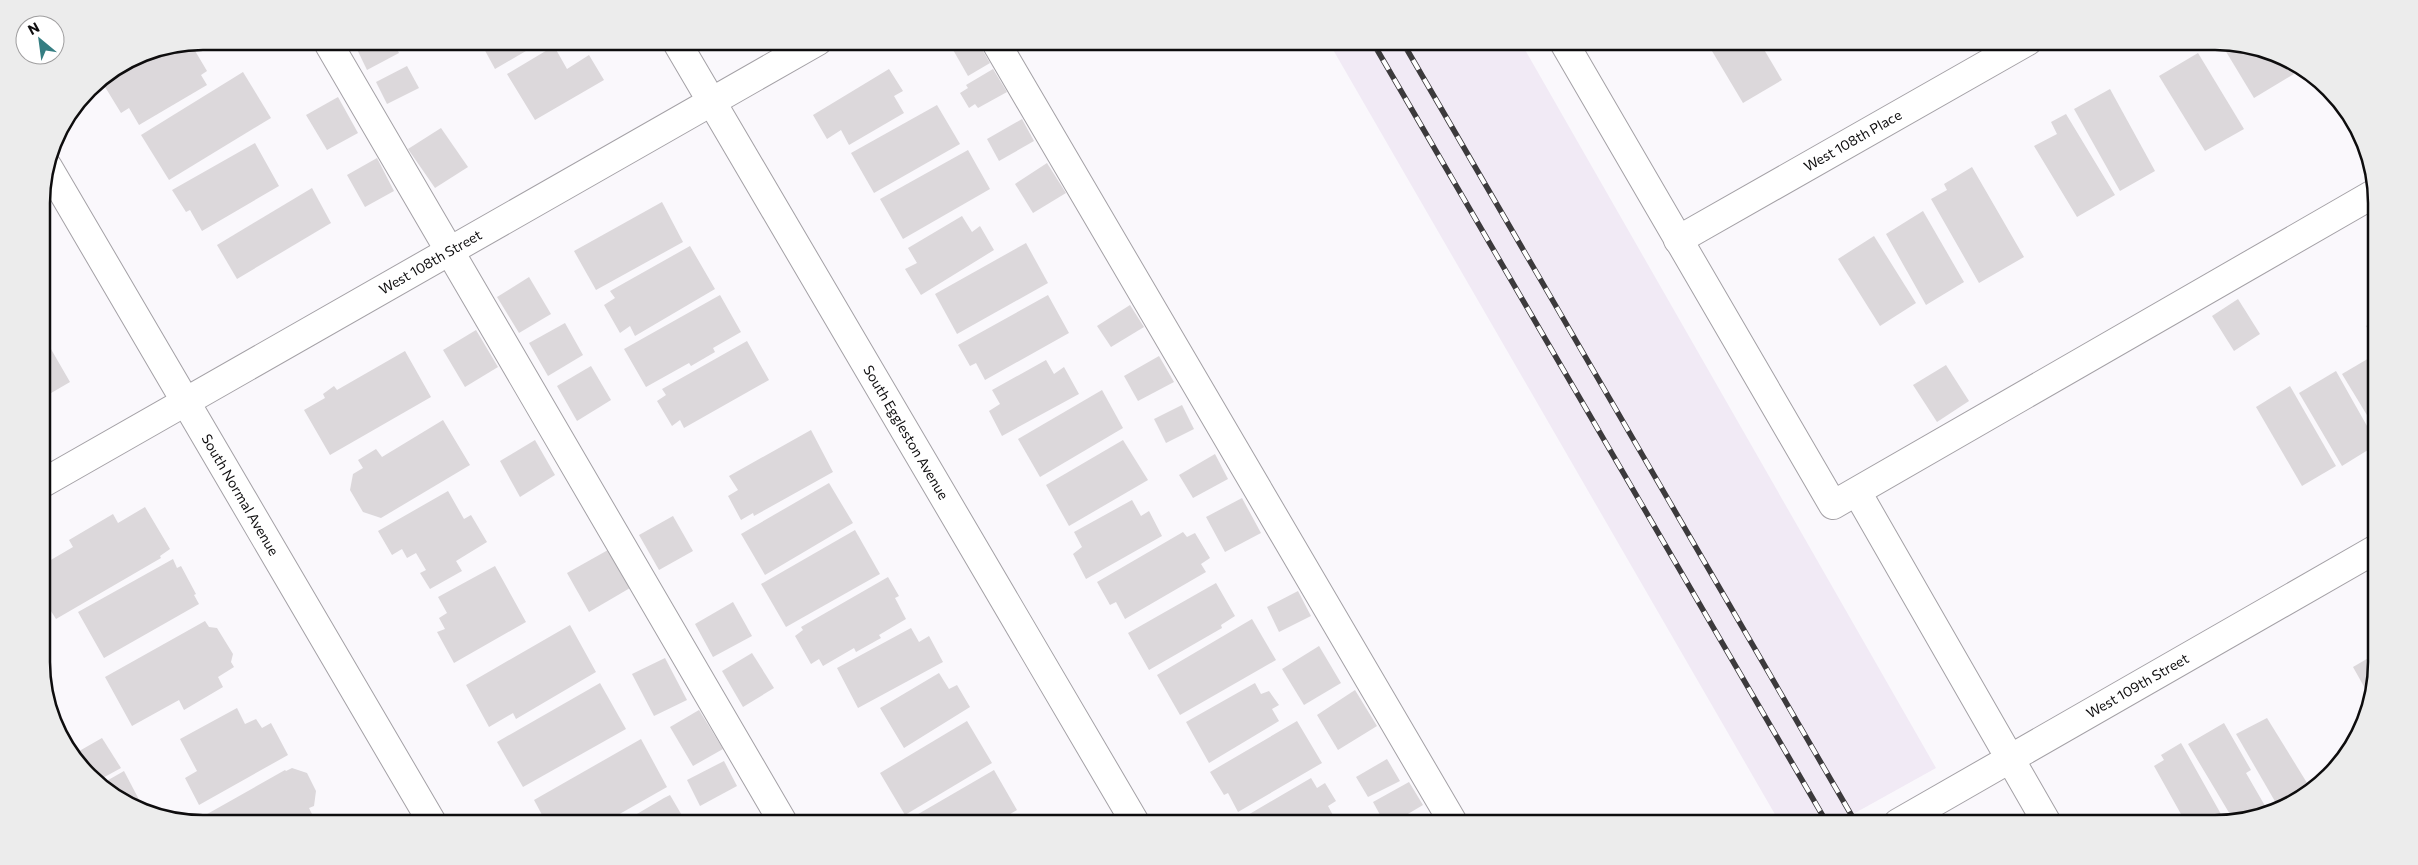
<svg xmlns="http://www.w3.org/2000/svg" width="2418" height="865" viewBox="0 0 2418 865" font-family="Commissioner,sans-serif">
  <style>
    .built { fill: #f1eaf5 }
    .building { fill: #dcd8db }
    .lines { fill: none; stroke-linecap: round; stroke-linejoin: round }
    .minor-casing { stroke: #a4a1a6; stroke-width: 30 }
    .minor { stroke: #fff; stroke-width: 28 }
    .rail-casing { stroke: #3c3a3c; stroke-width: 5.5 }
    .rail { stroke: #fff; stroke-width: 4; stroke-dasharray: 11; stroke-linecap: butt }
    .labels { text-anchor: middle; stroke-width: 4; stroke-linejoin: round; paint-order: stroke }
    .street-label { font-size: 14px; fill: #0e0d0e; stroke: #fff }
    .rim { fill: none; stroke: #0e0d0e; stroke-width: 2.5 }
  </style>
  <rect width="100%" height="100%" fill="#faf8fc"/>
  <!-- built -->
  <polygon class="built" points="1328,41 1520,41 1936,768 1837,823 1780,823"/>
  <!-- building -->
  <g class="building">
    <polygon points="353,41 393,41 399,53 367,70"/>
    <polygon points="488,41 543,41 495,69 482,45"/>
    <polygon points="948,41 977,41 990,63 968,76"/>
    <polygon points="1706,41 1759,41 1782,80 1743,103"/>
    <polygon points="1837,41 1855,41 1842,49"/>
    <polygon points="2226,43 2267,50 2289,65 2294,74 2254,98 2222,45"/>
    <polygon points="191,44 207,71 201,75 207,85 139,125 129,108 121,113 102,82 155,51 183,45 185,47"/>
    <polygon points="554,46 567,69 589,55 604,80 535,120 507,74"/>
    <polygon points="2198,53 2244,129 2205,151 2159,76"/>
    <polygon points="407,66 419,88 387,104 376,82"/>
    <polygon points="889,69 903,91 894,96 904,113 849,145 841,130 827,139 813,115"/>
    <polygon points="993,69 1007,92 978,108 975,104 969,108 960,93 968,88 966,85"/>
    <polygon points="243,72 271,118 169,180 141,135"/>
    <polygon points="2110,89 2155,171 2120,191 2074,109"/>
    <polygon points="338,97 358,133 327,150 306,115"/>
    <polygon points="937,105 960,144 874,193 851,153"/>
    <polygon points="2066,114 2115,195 2077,217 2034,146 2057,134 2051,122"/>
    <polygon points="1022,119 1034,141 999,161 987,139"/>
    <polygon points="441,128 468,167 435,188 408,149"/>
    <polygon points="255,143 279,186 202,231 190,210 186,212 172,190"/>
    <polygon points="968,150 990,189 903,239 880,199"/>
    <polygon points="377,158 394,191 365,207 347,175"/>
    <polygon points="1047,163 1066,193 1033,213 1015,184"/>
    <polygon points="1972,167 2024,257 1979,283 1931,199 1947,190 1944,184"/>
    <polygon points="312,188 331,223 237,279 217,245"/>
    <polygon points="662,202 683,242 596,290 574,251"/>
    <polygon points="1923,211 1964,282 1926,305 1886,234"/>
    <polygon points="962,216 972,232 980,226 994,250 921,295 905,269 917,263 908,248"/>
    <polygon points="1874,236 1916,303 1880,326 1838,259"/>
    <polygon points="1026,243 1048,283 957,334 935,294"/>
    <polygon points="690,246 715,289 635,336 630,326 620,333 604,305 615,298 610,291"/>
    <polygon points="529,277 551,314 519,333 497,297"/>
    <polygon points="720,295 741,332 713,348 715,352 691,366 689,363 646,387 624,349"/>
    <polygon points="1048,295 1069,333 985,380 976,363 970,366 958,345"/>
    <polygon points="2238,299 2260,334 2234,351 2212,316"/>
    <polygon points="1130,305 1144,327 1111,347 1097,326"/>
    <polygon points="2376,320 2376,342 2366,326"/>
    <polygon points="565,323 583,355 548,376 529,343"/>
    <polygon points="476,330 498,367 465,387 443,350"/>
    <polygon points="44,337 70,382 46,396 49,401 43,405 42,338"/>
    <polygon points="747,341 769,380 684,428 680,420 672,426 657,401 666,395 662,389"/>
    <polygon points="405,351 431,397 330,455 304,410 325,398 323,394 334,386 337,390"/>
    <polygon points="2376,354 2376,430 2342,374"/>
    <polygon points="1159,356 1174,382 1138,401 1124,376"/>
    <polygon points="1046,360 1054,374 1064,367 1079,394 1002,436 989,411 1000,404 992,390"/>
    <polygon points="1946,365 1969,401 1937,422 1913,385"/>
    <polygon points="591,366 611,400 577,421 557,386"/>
    <polygon points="2336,371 2376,442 2376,445 2342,466 2299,393"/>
    <polygon points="2290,386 2336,466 2302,486 2256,407"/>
    <polygon points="1102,390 1123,428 1040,477 1018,439"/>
    <polygon points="1182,405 1194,429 1166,443 1154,419"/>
    <polygon points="443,420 470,465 381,518 363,512 350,490 353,474 363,468 358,460 376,449 382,457"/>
    <polygon points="811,430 833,472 754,516 753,513 741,520 728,496 738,490 729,476"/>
    <polygon points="535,440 555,475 520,497 500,461"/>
    <polygon points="1123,440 1148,480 1069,526 1046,485"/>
    <polygon points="1215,454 1228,479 1193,498 1179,475"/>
    <polygon points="829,483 853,523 765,575 741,534"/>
    <polygon points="448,491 464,519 471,515 487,542 456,561 462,571 430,589 420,573 426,570 416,553 407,558 402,549 392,555 378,531"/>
    <polygon points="1242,498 1261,533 1225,552 1206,517"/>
    <polygon points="1132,500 1141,516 1149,511 1162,536 1086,579 1073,554 1082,547 1074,532"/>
    <polygon points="145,507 170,549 160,556 161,558 56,619 44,600 44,564 73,547 69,540 113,514 118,523"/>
    <polygon points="673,516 693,551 659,570 639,535"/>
    <polygon points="855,530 880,574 786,627 761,584"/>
    <polygon points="1183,532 1187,537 1195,533 1210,558 1201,564 1206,572 1125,619 1116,602 1110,605 1097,582"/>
    <polygon points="608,550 630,588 589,612 567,573"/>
    <polygon points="173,559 177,568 181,566 196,594 194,595 199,604 104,658 78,612"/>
    <polygon points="495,566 526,622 454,663 437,632 445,629 439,618 447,613 438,597"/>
    <polygon points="888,577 899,596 895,598 906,619 879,635 881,638 856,652 854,648 823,666 819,659 811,664 795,636 803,630 801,627"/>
    <polygon points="1216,583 1235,616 1221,625 1222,628 1149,670 1128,633"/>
    <polygon points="1298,591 1311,616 1279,632 1267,607"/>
    <polygon points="733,602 752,636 713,657 695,624"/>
    <polygon points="1252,619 1276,660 1180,715 1157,675"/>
    <polygon points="205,621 209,627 217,628 233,654 231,662 234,667 218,677 223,687 184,710 179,700 132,726 105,677"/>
    <polygon points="570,625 596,672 516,719 513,713 489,727 466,685"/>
    <polygon points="911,628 919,642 929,636 943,662 858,708 837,668"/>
    <polygon points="1319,646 1341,683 1304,705 1282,669"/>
    <polygon points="752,653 774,688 743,707 722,671"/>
    <polygon points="2377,653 2377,662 2371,699 2353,667"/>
    <polygon points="665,658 687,700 654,716 632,674"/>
    <polygon points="939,673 949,689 957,685 970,707 904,748 880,708"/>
    <polygon points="600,683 626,729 523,787 497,742"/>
    <polygon points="1255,683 1261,694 1269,691 1279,705 1272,709 1279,721 1209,763 1186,722"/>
    <polygon points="1355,690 1377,726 1338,750 1317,715"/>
    <polygon points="237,708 245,724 256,719 262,728 271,723 288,755 199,805 185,778 197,771 180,739"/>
    <polygon points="699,710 723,749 693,766 670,727"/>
    <polygon points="2267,718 2312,791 2280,810 2236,734"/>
    <polygon points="967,721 992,763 905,815 880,773"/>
    <polygon points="1297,721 1322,763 1238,812 1228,793 1224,795 1210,772"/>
    <polygon points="2224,723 2251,770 2246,773 2268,811 2262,815 2234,821 2188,744"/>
    <polygon points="102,738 121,768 99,780 82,769 74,754"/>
    <polygon points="641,739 667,787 602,824 547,824 534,800"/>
    <polygon points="2181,743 2226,823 2186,823 2154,766 2164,760 2161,755"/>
    <polygon points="1387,759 1400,781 1368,797 1356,777"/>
    <polygon points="724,761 737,786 700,806 687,780"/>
    <polygon points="292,768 307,773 316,791 314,806 309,808 315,820 308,824 193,822 285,770 286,771"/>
    <polygon points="994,770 1017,810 993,824 901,824"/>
    <polygon points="124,771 145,811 103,783"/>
    <polygon points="1311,778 1317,788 1325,783 1336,801 1328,806 1334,817 1323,824 1244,824 1241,819"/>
    <polygon points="1409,782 1423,805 1391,824 1385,824 1373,802"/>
    <polygon points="670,795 687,824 620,824 664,798"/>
    <polygon points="1358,816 1363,824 1345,824"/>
    <polygon points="1023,818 1026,824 1013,824"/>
  </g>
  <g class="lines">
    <defs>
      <g id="minor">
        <polyline points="327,41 784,824"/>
        <path id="s1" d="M 676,41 L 1136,824"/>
        <polyline points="995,41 1454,824"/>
        <polyline points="1563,41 1833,505 2375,193"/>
        <path id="s2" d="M 48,167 L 433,824"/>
        <path id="s3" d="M 1678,240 L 2028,41"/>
        <path id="s4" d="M 43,483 L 818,41"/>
        <polyline points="1857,492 2047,823"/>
        <path id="s5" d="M 1898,823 L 2376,549"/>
      </g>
    </defs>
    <!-- minor casing -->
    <use href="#minor" class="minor-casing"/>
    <!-- minor -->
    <use href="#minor" class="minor"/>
    <defs>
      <g id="rail">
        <polyline points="1372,41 1827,823"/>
        <polyline points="1402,41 1856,823"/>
      </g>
    </defs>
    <!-- rail casing -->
    <use href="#rail" class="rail-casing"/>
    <!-- rail -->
    <use href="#rail" class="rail"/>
  </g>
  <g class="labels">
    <!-- street labels -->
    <g class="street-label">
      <text dy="5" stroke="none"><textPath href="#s3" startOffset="201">West 108th Place</textPath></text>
      <text dy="5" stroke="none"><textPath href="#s4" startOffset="446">West 108th Street</textPath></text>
      <text dy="5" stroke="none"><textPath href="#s1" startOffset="454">South Eggleston Avenue</textPath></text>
      <text dy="5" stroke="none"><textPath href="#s2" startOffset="380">South Normal Avenue</textPath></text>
      <text dy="5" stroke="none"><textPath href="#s5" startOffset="276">West 109th Street</textPath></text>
    </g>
  </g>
  <!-- crop -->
  <path d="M0 0H2418V865H0ZM203 50H2215A153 153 0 0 1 2368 203V662A153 153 0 0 1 2215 815H203A153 153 0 0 1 50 662V203A153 153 0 0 1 203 50Z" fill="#ececec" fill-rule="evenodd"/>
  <path class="rim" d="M203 50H2215A153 153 0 0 1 2368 203V662A153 153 0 0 1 2215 815H203A153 153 0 0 1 50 662V203A153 153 0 0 1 203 50Z"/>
  <!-- north arrow -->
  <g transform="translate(40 40) rotate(331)"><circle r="24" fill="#ffffff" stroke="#9f9e9f"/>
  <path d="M0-4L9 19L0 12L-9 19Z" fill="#357e82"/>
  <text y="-8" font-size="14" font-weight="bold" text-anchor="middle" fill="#0e0d0e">N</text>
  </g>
</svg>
